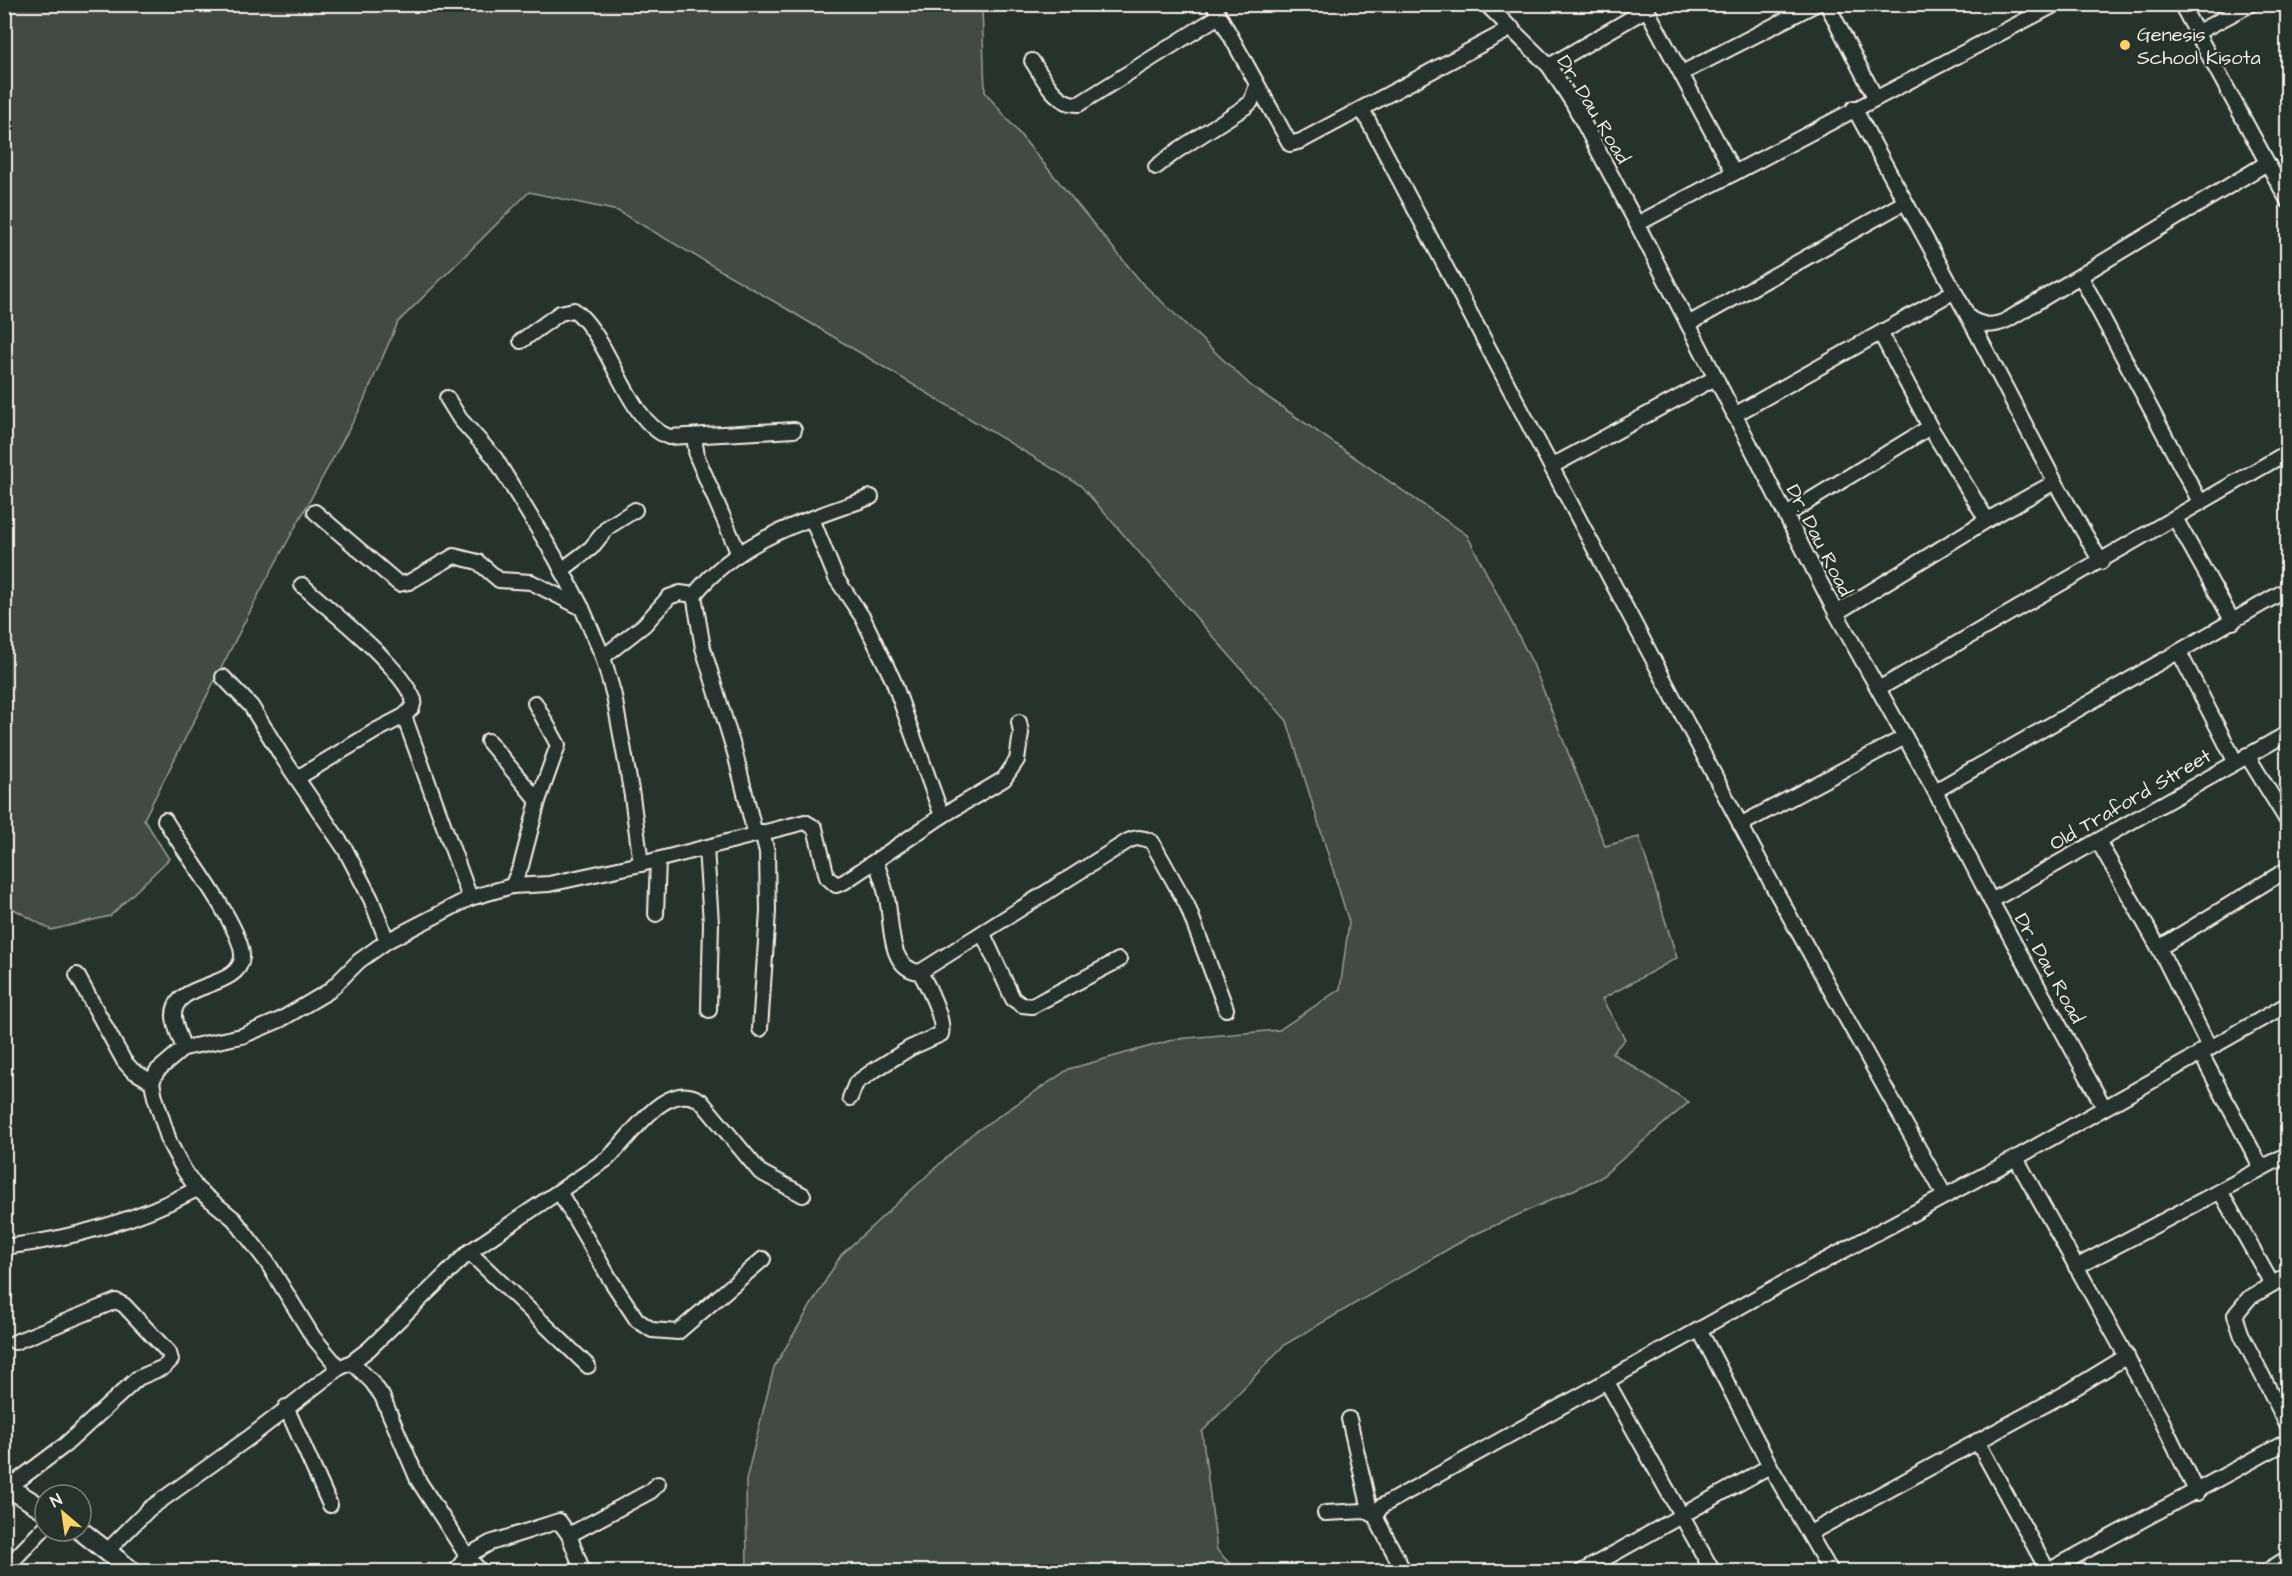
<svg xmlns="http://www.w3.org/2000/svg" width="2292" height="1576" viewBox="0 0 2292 1576" font-family="'Architects Daughter',sans-serif">
  <style>
    .green { fill: #414b45; stroke: #9a9e96; stroke-width: 1.5 }
    .lines { fill: none; stroke-linecap: round; stroke-linejoin: round }
    .minor-casing { stroke: #f4f1e8; stroke-width: 18 }
    .major-casing { stroke: #f4f1e8; stroke-width: 22 }
    .minor { stroke: #26332d; stroke-width: 14 }
    .major { stroke: #26332d; stroke-width: 18 }
    .poi-dot { fill: #ffd166; stroke: #26332d; stroke-width: 2 }
    .labels { text-anchor: middle; stroke-width: 5; stroke-linejoin: round; paint-order: stroke }
    .poi-label { font-size: 20px; fill: #f4f1e8; stroke: #26332d; text-anchor: start }
    .street-label { font-size: 20px; fill: #f4f1e8; stroke: #26332d }
  </style>
  <rect width="100%" height="100%" fill="#26332d"/>
  <filter id="ink" filterUnits="userSpaceOnUse"><feTurbulence type="fractalNoise" baseFrequency=".0167" numOctaves="2"/><feDisplacementMap in="SourceGraphic" scale="12" xChannelSelector="R" yChannelSelector="G"/><feConvolveMatrix kernelMatrix="1 2 1 2 8 2 1 2 1" color-interpolation-filters="sRGB"/></filter>
  <g filter="url(#ink)">
    <!-- green -->
    <polygon class="green" points="5,5 986,5 982,9 985,92 1142,283 1250,385 1467,535 1533,664 1605,846 1639,837 1677,958 1602,999 1625,1039 1612,1053 1689,1102 1600,1178 1469,1237 1284,1345 1202,1432 1217,1550 1237,1571 747,1571 746,1480 774,1367 841,1255 972,1134 1069,1069 1176,1039 1279,1030 1340,989 1349,922 1287,721 1080,485 787,309 618,211 529,192 398,322 360,409 263,586 144,819 169,859 110,916 51,930 5,904"/>
    <g class="lines">
      <defs>
        <g id="minor">
          <polyline points="1213,4 1290,144 1301,141 1512,28"/>
          <polyline points="1486,4 1549,66 1573,103 1637,224 1836,613 1935,791 1991,901 2104,1107"/>
          <polyline points="1644,4 1734,173"/>
          <polyline points="1827,4 1875,97"/>
          <polyline points="2181,4 2288,201"/>
          <polyline points="2196,33 2251,4"/>
          <path d="M 1032,61 C 1043,77 1056,106 1079,104 L 1219,16"/>
          <polyline points="1549,66 1647,9"/>
          <polyline points="1682,73 1816,4"/>
          <path d="M 1854,108 L 1969,318 C 1982,326 1993,327 2007,320 L 2267,163"/>
          <polyline points="1362,109 1774,888 1945,1196"/>
          <polyline points="1156,167 1178,150 1245,107 1251,102 1257,85"/>
          <polyline points="1637,224 2056,4"/>
          <polyline points="2081,277 2200,502"/>
          <polyline points="1969,318 2055,482 2101,562"/>
          <polyline points="1688,324 1905,202"/>
          <polyline points="1881,334 1930,427 1987,520"/>
          <path d="M 521,341 L 560,313 L 574,310 C 611,338 626,421 669,437 L 794,430"/>
          <polyline points="447,398 460,419 495,458 555,557 582,608 603,657 614,696 632,796 641,864"/>
          <polyline points="1734,415 1953,292"/>
          <polyline points="694,436 697,457 738,552"/>
          <polyline points="1552,466 1715,378"/>
          <polyline points="315,512 399,584 409,582 454,556 478,562 499,580 531,582 582,608"/>
          <polyline points="1786,515 1930,427"/>
          <polyline points="2175,518 2233,622"/>
          <polyline points="812,519 836,578 863,618 893,680 942,816"/>
          <polyline points="562,570 591,548 608,527 635,510"/>
          <polyline points="1836,613 1987,520 2055,482"/>
          <polyline points="2179,652 2235,761"/>
          <polyline points="603,657 644,625 669,597 680,593 694,595"/>
          <polyline points="223,677 251,706 283,758 345,849 371,899 387,941"/>
          <polyline points="1880,688 2288,452"/>
          <polyline points="404,716 470,898"/>
          <polyline points="488,741 538,801"/>
          <polyline points="2247,755 2288,822"/>
          <path d="M 297,778 L 377,730 L 404,716 L 412,708 L 414,700 C 396,661 335,615 302,585"/>
          <polyline points="1935,791 2288,589"/>
          <path d="M 165,820 C 181,848 244,929 242,957 C 239,991 172,980 174,1017 C 175,1028 180,1039 184,1048"/>
          <polyline points="1740,825 1905,737"/>
          <path d="M 755,834 L 735,753 L 703,648 L 694,595 C 739,538 806,521 871,497"/>
          <polyline points="2098,841 2159,948 2209,1047"/>
          <polyline points="706,848 711,923 709,1010"/>
          <path d="M 876,862 C 881,876 886,890 888,904 C 892,927 889,969 920,972 L 1128,841 C 1138,837 1143,837 1152,842 L 1187,905 L 1226,1009"/>
          <polyline points="512,886 521,866 538,801 558,745 535,703"/>
          <polyline points="1991,901 2288,733"/>
          <polyline points="656,914 658,860"/>
          <polyline points="983,934 1013,999 1022,1005 1032,1006 1119,960"/>
          <polyline points="2159,948 2288,869"/>
          <polyline points="77,975 124,1061 132,1070 152,1082"/>
          <polyline points="760,1029 768,912 767,852 762,832"/>
          <polyline points="2200,1052 2261,1167"/>
          <path d="M 850,1098 L 856,1083 L 873,1071 L 910,1048 L 941,1034 C 945,1020 927,984 920,972"/>
          <polyline points="2016,1158 2160,1417 2197,1493"/>
          <polyline points="560,1193 610,1279 637,1320 652,1330 678,1332 763,1259"/>
          <path d="M 4,1247 C 71,1239 138,1220 197,1189"/>
          <polyline points="469,1252 588,1366"/>
          <polyline points="2076,1267 2220,1191"/>
          <polyline points="2288,1275 2249,1298 2235,1315 2242,1336 2288,1426"/>
          <polyline points="2272,1284 2220,1191 2288,1154"/>
          <polyline points="1700,1331 1770,1466 1831,1572"/>
          <polyline points="352,1362 372,1382 382,1396 418,1480 467,1556 481,1572"/>
          <polyline points="339,1368 313,1337 267,1262 234,1219 197,1189 184,1170 170,1144 155,1097 152,1082 157,1071 184,1048 242,1036 280,1020 329,991 359,961 387,941 470,898 512,886 549,884 641,864 805,822 815,828 827,877 836,885 844,882 942,816 1004,779 1017,760 1021,733 1019,722"/>
          <polyline points="1607,1382 1713,1572"/>
          <polyline points="286,1407 330,1505"/>
          <polyline points="1349,1419 1371,1514"/>
          <polyline points="1977,1441 2048,1571 2288,1441"/>
          <polyline points="8,1488 65,1445 138,1378 164,1367 171,1360 169,1353 124,1305 116,1301 15,1342"/>
          <polyline points="1325,1513 1365,1511 1377,1516"/>
          <polyline points="1810,1533 2068,1392 2127,1356"/>
          <polyline points="569,1535 651,1491 658,1484"/>
          <path d="M 107,1551 L 149,1509 L 250,1437 L 339,1368 L 352,1362 L 369,1349 L 469,1252 L 607,1159 C 630,1139 666,1077 701,1101 L 760,1172 L 803,1195"/>
          <polyline points="4,1570 45,1527"/>
          <polyline points="455,1572 467,1556 490,1543 559,1521 569,1535 583,1572"/>
          <polyline points="1404,1572 1377,1520 1377,1513 1382,1506 1763,1294 2016,1158 2288,1004"/>
          <polyline points="1581,1572 1770,1466"/>
          <polyline points="2265,1572 2288,1558"/>
        </g>
        <g id="major">
          <polyline points="4,1485 45,1510"/>
          <polyline points="81,1531 133,1572"/>
        </g>
      </defs>
      <!-- minor casing -->
      <use href="#minor" class="minor-casing"/>
      <!-- major casing -->
      <use href="#major" class="major-casing"/>
      <!-- minor -->
      <use href="#minor" class="minor"/>
      <!-- major -->
      <use href="#major" class="major"/>
    </g>
  </g>
  <!-- markers -->
  <circle class="poi-dot" cx="2125" cy="45" r="6"/>
  <g class="labels">
    <!-- poi labels -->
    <g class="poi-label">
      <text x="2137" y="41">Genesis<tspan x="2137" dy="23">School Kisota</tspan></text>
    </g>
    <!-- street labels -->
    <g class="street-label">
      <text transform="translate(1594 109) rotate(59)" y="7">Dr. Dau Road</text>
      <text transform="translate(1820 540) rotate(63)" y="7">Dr. Dau Road</text>
      <text transform="translate(2130 799) rotate(-30)" y="7">Old Traford Street</text>
      <text transform="translate(2050 968) rotate(61)" y="7">Dr. Dau Road</text>
    </g>
  </g>
  <!-- margin -->
  <rect width="2292" height="1576" fill="none" stroke="#26332d" stroke-width="24"/>
  <rect x="12" y="12" width="2268" height="1552" fill="none" stroke="#f4f1e8" stroke-width="2" filter="url(#ink)"/>
  <!-- north arrow -->
  <g transform="translate(63 1513) rotate(331)"><circle r="28" fill="#26332d" stroke="#787f78" stroke-width="1.5"/>
  <path d="M0-4.5L10 22L0 15L-10 22Z" fill="#ffd166"/>
  <text y="-9" font-size="16" font-weight="bold" text-anchor="middle" fill="#f4f1e8">N</text>
  </g>
</svg>
